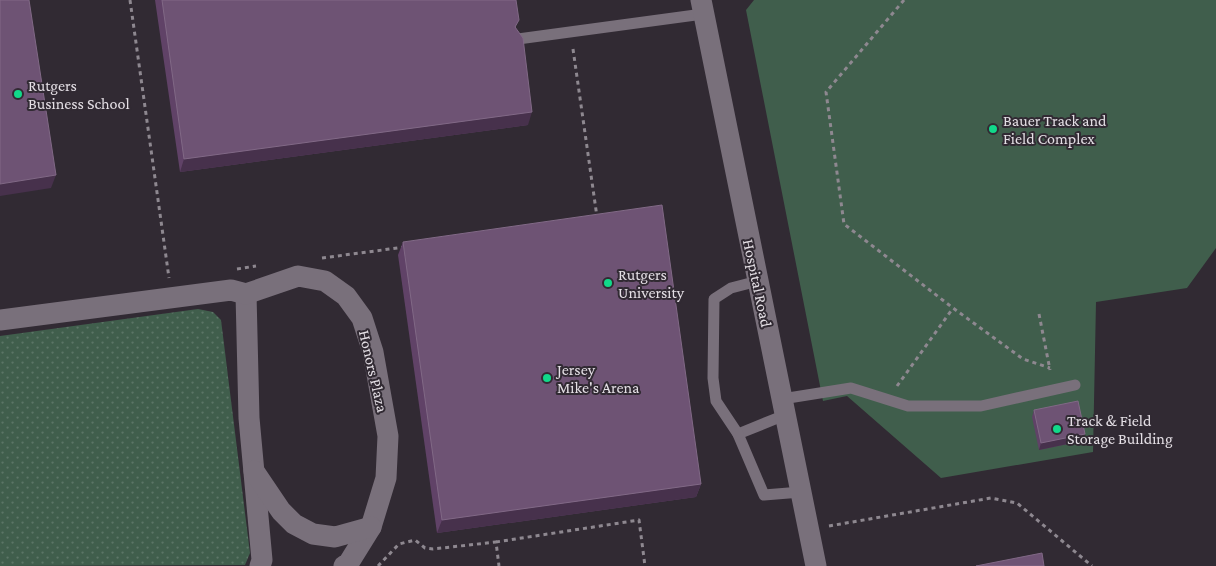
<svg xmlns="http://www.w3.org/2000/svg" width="1216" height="566" viewBox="0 0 1216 566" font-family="'Crimson Pro',serif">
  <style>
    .grass { fill: url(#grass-dots) }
    .garden { fill: #405e4c }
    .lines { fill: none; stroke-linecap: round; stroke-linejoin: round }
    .path { stroke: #8e8890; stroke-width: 3; stroke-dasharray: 4 4; stroke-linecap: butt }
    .service { stroke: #79707b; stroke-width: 11 }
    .minor { stroke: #79707b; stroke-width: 21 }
    .wall { fill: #604267 }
    .shaded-wall { fill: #47314c }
    .building { fill: #6e5374; stroke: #816986 }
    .poi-dot { fill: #11d98a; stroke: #312a33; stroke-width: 2 }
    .labels { text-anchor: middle; stroke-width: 4; stroke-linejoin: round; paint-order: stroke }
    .poi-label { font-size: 16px; fill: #e4dfe5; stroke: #312a33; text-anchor: start }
    .street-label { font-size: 16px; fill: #e4dfe5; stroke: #312a33 }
  </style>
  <defs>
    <pattern id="grass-dots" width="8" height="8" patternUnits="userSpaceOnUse" patternTransform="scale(1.25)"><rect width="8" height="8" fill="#405e4c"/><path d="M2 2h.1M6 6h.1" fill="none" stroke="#5b7566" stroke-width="1.8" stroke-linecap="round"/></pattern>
  </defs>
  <rect width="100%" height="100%" fill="#312a33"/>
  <!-- grass -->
  <polygon class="grass" points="198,309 213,312 221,320 250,553 245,565 0,566 0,336"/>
  <!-- garden -->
  <polygon class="garden" points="754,0 1216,0 1216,248 1187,288 1096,302 1093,452 941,478 847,396 823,401 746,10"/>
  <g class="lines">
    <!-- path -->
    <g class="path">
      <polyline points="130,0 169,278"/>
      <polyline points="904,0 826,92 844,224 953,308 1023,359 1050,368"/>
      <polyline points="573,49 597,217"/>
      <polyline points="322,258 405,247"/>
      <polyline points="237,269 256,266"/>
      <polyline points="1039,314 1050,370"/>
      <polyline points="897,386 953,308"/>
      <polyline points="829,526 991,498 1017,503 1092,566"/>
      <polyline points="496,542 639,520 645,566"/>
      <polyline points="378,566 399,544 415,540 425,548 433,549 496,542 499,566"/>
    </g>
    <!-- service -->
    <g class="service">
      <polyline points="518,39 703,14"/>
      <polyline points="782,399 851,388 908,406 981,406 1075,385"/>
      <polyline points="785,415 738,434 764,495 801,492"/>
      <polyline points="738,434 716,401 713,378 714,299 731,288 758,281"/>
    </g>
    <!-- minor -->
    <g class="minor">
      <polyline points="701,0 816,566"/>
      <polyline points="246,294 249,418 262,560 260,566"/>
      <polyline points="0,320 231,290 246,294 298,276 325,281 346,296 362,318 373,352 388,436 386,478 371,527 348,564 344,566"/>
      <polyline points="254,471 281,511 294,524 313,534 335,537 371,527"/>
    </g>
  </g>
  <!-- wall -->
  <g class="wall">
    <polygon points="155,0 516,0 516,28 528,125 180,172"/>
    <polygon points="403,242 701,484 696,497 437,533 398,255"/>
    <polygon points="1034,410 1082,441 1039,450 1032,417"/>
  </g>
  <!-- shaded-wall -->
  <g class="shaded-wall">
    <polygon points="532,112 528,125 180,172 184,159"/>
    <polygon points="56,175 51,188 0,196 0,184"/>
    <polygon points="1085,434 1082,441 1039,450 1041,443"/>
    <polygon points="701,484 696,497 437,533 442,520"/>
  </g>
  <!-- building -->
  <g class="building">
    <polygon points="0,0 29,0 56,175 0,184"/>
    <polygon points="162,0 516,0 519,20 515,27 523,38 532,112 184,159"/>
    <polygon points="662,205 701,484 442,520 403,242"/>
    <polygon points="1078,401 1085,434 1041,443 1034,410"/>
    <polygon points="1042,553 1044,566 976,566"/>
  </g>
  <!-- markers -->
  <g class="poi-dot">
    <circle cx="18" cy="94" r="5"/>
    <circle cx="993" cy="129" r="5"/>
    <circle cx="608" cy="283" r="5"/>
    <circle cx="547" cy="378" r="5"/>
    <circle cx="1057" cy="429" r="5"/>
  </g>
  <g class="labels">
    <!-- poi labels -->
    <g class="poi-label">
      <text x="28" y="91">Rutgers<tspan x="28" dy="18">Business School</tspan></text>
      <text x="1003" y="126">Bauer Track and<tspan x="1003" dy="18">Field Complex</tspan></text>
      <text x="618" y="280">Rutgers<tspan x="618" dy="18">University</tspan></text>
      <text x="557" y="375">Jersey<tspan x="557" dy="18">Mike's Arena</tspan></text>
      <text x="1067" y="426">Track &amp; Field<tspan x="1067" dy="18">Storage Building</tspan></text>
    </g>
    <!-- street labels -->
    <g class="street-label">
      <text transform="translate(758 283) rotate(78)" y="6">Hospital Road</text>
      <text transform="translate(374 371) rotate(77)" y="6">Honors Plaza</text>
    </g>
  </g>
</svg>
